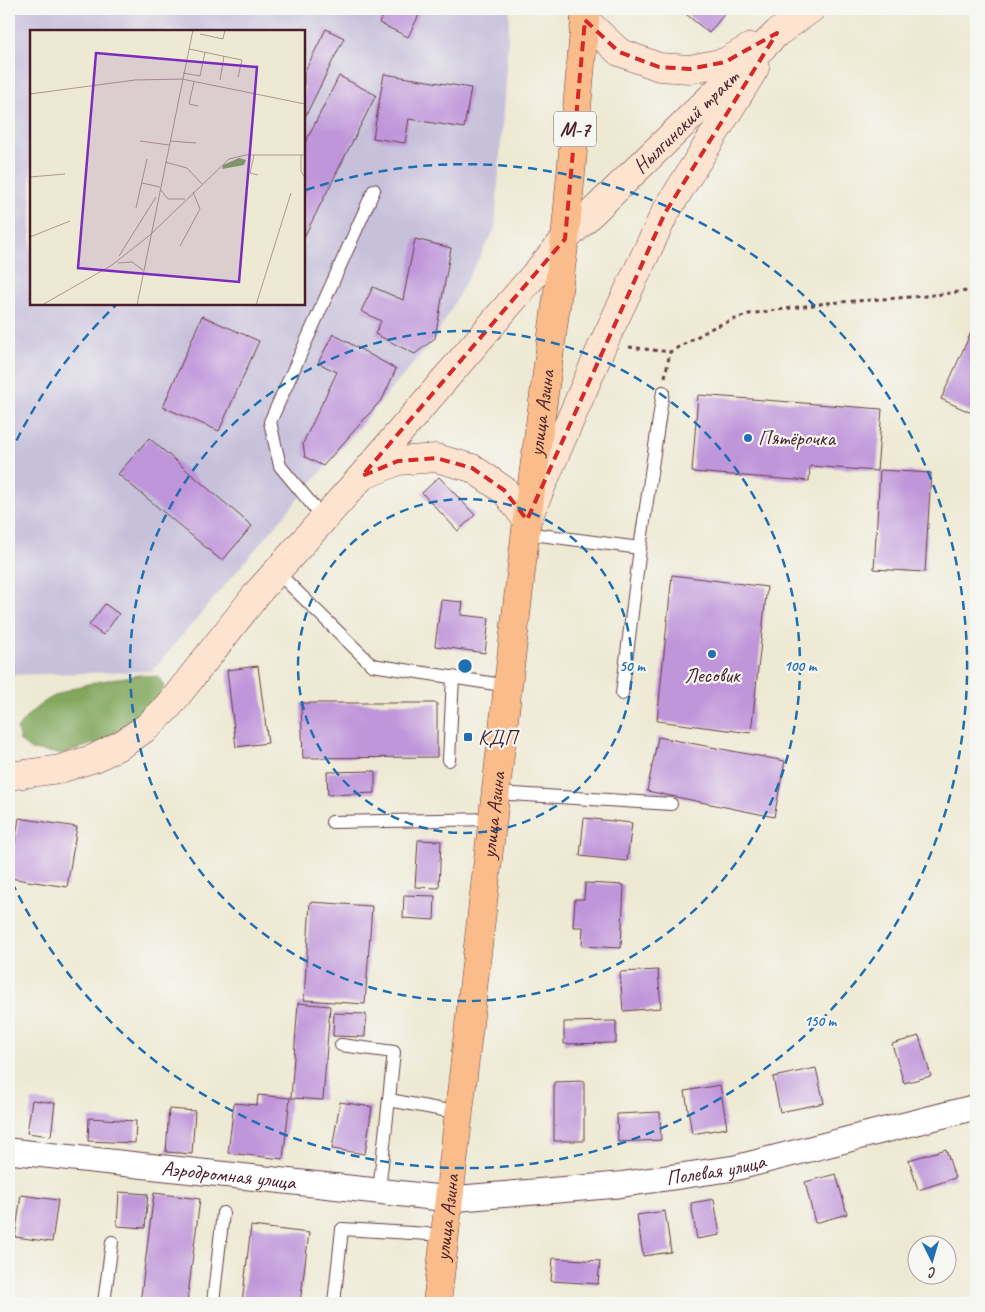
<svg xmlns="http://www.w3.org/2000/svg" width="985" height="1312" viewBox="0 0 985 1312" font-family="Caveat,sans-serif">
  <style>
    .industrial { fill: #c6c0da; fill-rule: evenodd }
    .forest { fill: #82a75d; stroke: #666344 }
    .building { fill: #c096da }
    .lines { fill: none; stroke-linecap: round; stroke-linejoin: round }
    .service-casing { stroke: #633d44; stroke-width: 14 }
    .minor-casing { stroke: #633d44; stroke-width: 27 }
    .secondary-casing { stroke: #633d44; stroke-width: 29 }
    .primary-casing { stroke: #633d44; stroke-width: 29 }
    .path { stroke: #633d44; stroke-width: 3; stroke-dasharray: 4 4; stroke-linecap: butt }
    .service { stroke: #fff; stroke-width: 12 }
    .minor { stroke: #fff; stroke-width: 25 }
    .secondary { stroke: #fde4d0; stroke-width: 28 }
    .primary { stroke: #f9bc8a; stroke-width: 28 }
    .marked { fill: none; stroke: #d62828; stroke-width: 4; stroke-dasharray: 10 6; stroke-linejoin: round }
    .ring { fill: none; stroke: #1f6fb2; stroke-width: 2.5; stroke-dasharray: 9 6 }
    .poi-dot { fill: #1f6fb2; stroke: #f6f6f2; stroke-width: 2 }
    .labels { text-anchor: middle; stroke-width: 4.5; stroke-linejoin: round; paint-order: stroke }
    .shield { fill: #f6f6f2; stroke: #7e6067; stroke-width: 1 }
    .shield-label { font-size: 20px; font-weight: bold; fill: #4a1f2b }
    .street-label { font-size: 21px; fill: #4a1f2b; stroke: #f6f6f2 }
    .poi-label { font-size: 21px; fill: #4a1f2b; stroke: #f6f6f2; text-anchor: start }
    .inset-road { fill: none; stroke: #ac9890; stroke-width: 1 }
    .view { fill: #7b2cbf; fill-opacity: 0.15; stroke: #7b2cbf; stroke-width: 2.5 }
    .inset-edge { fill: none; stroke: #4a1f2b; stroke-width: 2.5 }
    .centre { fill: #1f6fb2; stroke: #f6f6f2; stroke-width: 2.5 }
    .ring-label { font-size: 15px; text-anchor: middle; font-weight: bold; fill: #1f6fb2; stroke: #f6f6f2; stroke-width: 4.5; stroke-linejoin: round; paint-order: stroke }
  </style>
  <rect width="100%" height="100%" fill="#f6f6f2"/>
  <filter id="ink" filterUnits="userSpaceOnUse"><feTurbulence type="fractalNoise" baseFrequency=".02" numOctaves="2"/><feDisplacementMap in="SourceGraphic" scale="10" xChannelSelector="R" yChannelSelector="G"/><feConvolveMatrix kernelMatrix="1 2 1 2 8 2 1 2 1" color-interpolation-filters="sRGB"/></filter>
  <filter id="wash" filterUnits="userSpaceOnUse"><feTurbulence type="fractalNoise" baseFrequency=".0096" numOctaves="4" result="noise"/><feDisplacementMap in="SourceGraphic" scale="20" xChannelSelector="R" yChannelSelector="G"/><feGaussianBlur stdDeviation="1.12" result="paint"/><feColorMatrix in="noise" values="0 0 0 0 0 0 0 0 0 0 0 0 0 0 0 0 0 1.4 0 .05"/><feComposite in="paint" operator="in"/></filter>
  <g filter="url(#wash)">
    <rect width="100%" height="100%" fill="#eee9d3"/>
    <!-- industrial -->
    <path class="industrial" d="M 9,9 L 510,9 L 495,229 L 435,338 L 152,671 L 9,675 ZM 31,31 L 304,31 L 304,304 L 31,304 Z"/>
    <!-- forest -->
    <path class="forest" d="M 140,675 L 159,677 L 164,687 L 160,698 L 109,739 L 62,754 L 31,750 L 20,741 L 17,729 C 46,687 92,682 140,675 Z"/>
    <g id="blocks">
      <!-- building -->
      <g class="building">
        <polygon points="386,9 422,9 408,37 379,23"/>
        <polygon points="682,9 720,9 725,13 709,33 681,10"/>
        <polygon points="326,29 344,38 304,119 304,73"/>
        <polygon points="384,74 471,88 464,128 409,119 405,143 373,138"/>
        <polygon points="339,76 376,95 304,237 304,145"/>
        <polygon points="415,239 451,248 435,338 415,354 375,334 381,321 361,311 373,287 403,300"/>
        <polygon points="202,316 259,341 219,431 163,407"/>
        <polygon points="976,321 976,415 941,399"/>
        <polygon points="333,334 396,369 383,398 323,466 305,457 303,443 337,372 318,363"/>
        <polygon points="698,395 882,409 877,471 810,466 809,481 692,472"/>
        <polygon points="149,438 252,526 222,561 118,474"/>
        <polygon points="880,470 931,473 925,572 874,569"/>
        <polygon points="439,477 475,515 458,531 422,493"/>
        <polygon points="672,575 767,587 751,733 657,721"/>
        <polygon points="441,600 463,602 461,615 489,618 485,653 435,646"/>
        <polygon points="105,604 119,614 103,635 89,625"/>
        <polygon points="258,666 268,743 236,747 227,670"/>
        <polygon points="301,703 437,703 437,757 303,758"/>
        <polygon points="658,737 785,761 774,817 647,791"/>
        <polygon points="375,771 375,793 328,795 327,772"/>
        <polygon points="19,818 77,827 67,887 9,878"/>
        <polygon points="584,818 632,823 627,861 580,856"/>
        <polygon points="418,840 441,841 439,888 415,887"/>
        <polygon points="585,883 624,885 621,948 582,946 583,927 573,927 575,899 584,899"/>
        <polygon points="404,895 435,896 434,920 403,918"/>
        <polygon points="310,902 372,906 365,1004 304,1000"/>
        <polygon points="658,970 661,1008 623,1011 620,972"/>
        <polygon points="298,1003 330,1006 323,1100 291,1098"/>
        <polygon points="334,1013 366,1014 365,1037 333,1036"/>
        <polygon points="616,1021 616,1043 564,1044 564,1022"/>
        <polygon points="919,1036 931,1076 904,1083 892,1044"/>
        <polygon points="816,1068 824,1103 780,1112 773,1077"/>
        <polygon points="584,1081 584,1141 554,1141 554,1082"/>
        <polygon points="720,1085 727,1128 692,1134 685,1091"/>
        <polygon points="258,1095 290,1098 283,1159 228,1153 234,1103 257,1105"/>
        <polygon points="32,1100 55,1103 51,1136 27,1133"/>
        <polygon points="340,1102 372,1107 365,1154 332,1149"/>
        <polygon points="169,1109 195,1111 192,1154 166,1152"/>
        <polygon points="660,1112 661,1140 618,1142 617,1114"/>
        <polygon points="89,1118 136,1121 135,1143 88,1141"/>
        <polygon points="946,1149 955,1178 918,1190 909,1160"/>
        <polygon points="836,1174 847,1214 815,1223 805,1182"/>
        <polygon points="119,1192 148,1194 145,1228 117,1226"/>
        <polygon points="154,1193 200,1199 187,1303 140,1303"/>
        <polygon points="21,1195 58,1200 52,1242 15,1237"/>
        <polygon points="714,1199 720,1235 697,1239 691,1203"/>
        <polygon points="665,1211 671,1252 643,1256 637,1215"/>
        <polygon points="251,1226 309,1233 300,1303 242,1303"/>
        <polygon points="553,1258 600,1261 598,1284 551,1281"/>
      </g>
    </g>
  </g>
  <g filter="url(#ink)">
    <use href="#blocks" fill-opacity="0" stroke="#633d44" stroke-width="1"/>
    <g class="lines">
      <defs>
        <g id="service">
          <polyline points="324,519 280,466 270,422 374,190"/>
          <polyline points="525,533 640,548"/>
          <polyline points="277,572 372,665 509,686"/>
          <polyline points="622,694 640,548 663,392"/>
          <polyline points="449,760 453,677"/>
          <polyline points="496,793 671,804"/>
          <polyline points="332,822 493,819"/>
          <polyline points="341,1045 394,1052 379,1191"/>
          <polyline points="389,1100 460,1113"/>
          <polyline points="104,1303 112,1242"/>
          <polyline points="213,1303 223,1213"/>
          <polyline points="334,1303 342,1229 446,1235"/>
        </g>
        <g id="minor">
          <path id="s1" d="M 9,1151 L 450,1199 L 618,1185 L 735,1168 L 976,1107"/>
        </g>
        <g id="secondary">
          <polyline points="585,20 619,52 659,67 690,69 725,62 751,47"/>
          <polyline points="365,475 398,461 436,458 472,468 504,490 527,520 603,344 665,213 755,68"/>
          <path id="s2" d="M 9,776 L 60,769 L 95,758 L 124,743 L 147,727 L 168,707 L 260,590 L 362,476 L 565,239 L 777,33 L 811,9"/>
        </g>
        <g id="primary">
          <path id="s3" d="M 437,1303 L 527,520 L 565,239 L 586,9"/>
        </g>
      </defs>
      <!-- service casing -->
      <use href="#service" class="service-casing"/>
      <!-- minor casing -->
      <use href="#minor" class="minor-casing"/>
      <!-- secondary casing -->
      <use href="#secondary" class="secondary-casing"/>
      <!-- primary casing -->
      <use href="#primary" class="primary-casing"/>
      <!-- path -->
      <g class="path">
        <polyline points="629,347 670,352"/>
        <polyline points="665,377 670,352 714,327 749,314 827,303 925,296 976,290"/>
      </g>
      <!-- service -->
      <use href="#service" class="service"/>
      <!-- minor -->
      <use href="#minor" class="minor"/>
      <!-- secondary -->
      <use href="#secondary" class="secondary"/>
      <!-- primary -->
      <use href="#primary" class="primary"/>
    </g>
  </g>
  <!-- marked area -->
  <path class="marked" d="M 585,20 L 619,52 L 659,67 L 690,69 L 725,62 L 777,33 L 665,213 L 527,520 L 504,490 L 472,468 L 436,458 L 398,461 L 362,476 L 565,239 Z"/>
  <!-- distance rings -->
  <g class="ring">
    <circle cx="465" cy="666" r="167"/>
    <circle cx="465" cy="666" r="335"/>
    <path d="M10 454A502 502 0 0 1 116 305M306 190A502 502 0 1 1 10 878"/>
  </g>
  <!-- markers -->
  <g class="poi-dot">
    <circle cx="748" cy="438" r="5"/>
    <circle cx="712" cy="654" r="5"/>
    <rect x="463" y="732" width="10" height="10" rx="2.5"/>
  </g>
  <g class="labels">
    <!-- shield labels -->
    <rect class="shield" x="554" y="111.5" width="42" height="35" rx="4"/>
    <g class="shield-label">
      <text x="575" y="136">М-7</text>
    </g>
    <!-- street labels -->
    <g class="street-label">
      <text dy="7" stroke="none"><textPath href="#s2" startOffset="960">Нылгинский тракт</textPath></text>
      <text dy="7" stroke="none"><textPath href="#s3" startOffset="896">улица Азина</textPath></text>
      <text dy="7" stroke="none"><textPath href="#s3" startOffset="491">улица Азина</textPath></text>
      <text dy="7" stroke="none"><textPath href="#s1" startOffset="711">Полевая улица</textPath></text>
      <text dy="7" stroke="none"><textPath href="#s1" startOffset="221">Аэродромная улица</textPath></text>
      <text dy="7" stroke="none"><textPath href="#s3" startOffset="86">улица Азина</textPath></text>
    </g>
    <!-- poi labels -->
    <g class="poi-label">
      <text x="758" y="445">Пятёрочка</text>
      <text x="712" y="682" text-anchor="middle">Лесовик</text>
      <text x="478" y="744">КДП</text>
    </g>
  </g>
  <!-- overview -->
  <g transform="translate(30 30)">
    <rect width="275" height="275" fill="#eee9d3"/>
    <path d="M 209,128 L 216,130 L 214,135 L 192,139 L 193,135 Z" fill="#82a75d"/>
    <path class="inset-road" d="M 170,4 L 193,9 L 195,0M 159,19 L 212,30 L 208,47M 153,43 L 170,46 L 175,22M 190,50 L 194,26M 164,52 L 159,74 L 168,76M 0,64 L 105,50 L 152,49 L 275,74M 110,111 L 139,115M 140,111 L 166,113M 224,125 L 220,143 L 228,145M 271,125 L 271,141 L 275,148M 135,132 L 157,138 L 172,154M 0,147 L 35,144M 112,153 L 130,157M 130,159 L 138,169 L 155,169M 106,178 L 117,129M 0,207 L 40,191M 150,216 L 170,179 L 163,162M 89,226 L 126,167M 88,233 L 102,232 L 113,240M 12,275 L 82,235 L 120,205 L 199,129 L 216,125 L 275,125M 107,275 L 163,0M 226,275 L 261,163"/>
    <path class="view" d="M 66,23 L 227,37 L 209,252 L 48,238 Z"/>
    <rect width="275" height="275" class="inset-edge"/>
  </g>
  <circle cx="465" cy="666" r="8" class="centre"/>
  <g class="ring-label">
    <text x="632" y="671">50 m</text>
    <text x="800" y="671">100 m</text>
    <text x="820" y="1026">150 m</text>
  </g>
  <!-- margin -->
  <rect width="985" height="1312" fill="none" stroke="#f6f6f2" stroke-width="30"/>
  <!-- north arrow -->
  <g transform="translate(932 1260) rotate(175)"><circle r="24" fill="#f6f6f2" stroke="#b1a0a2"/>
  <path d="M0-4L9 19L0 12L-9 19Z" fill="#1f6fb2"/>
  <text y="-8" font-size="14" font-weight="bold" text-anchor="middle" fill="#4a1f2b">С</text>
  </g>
</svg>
